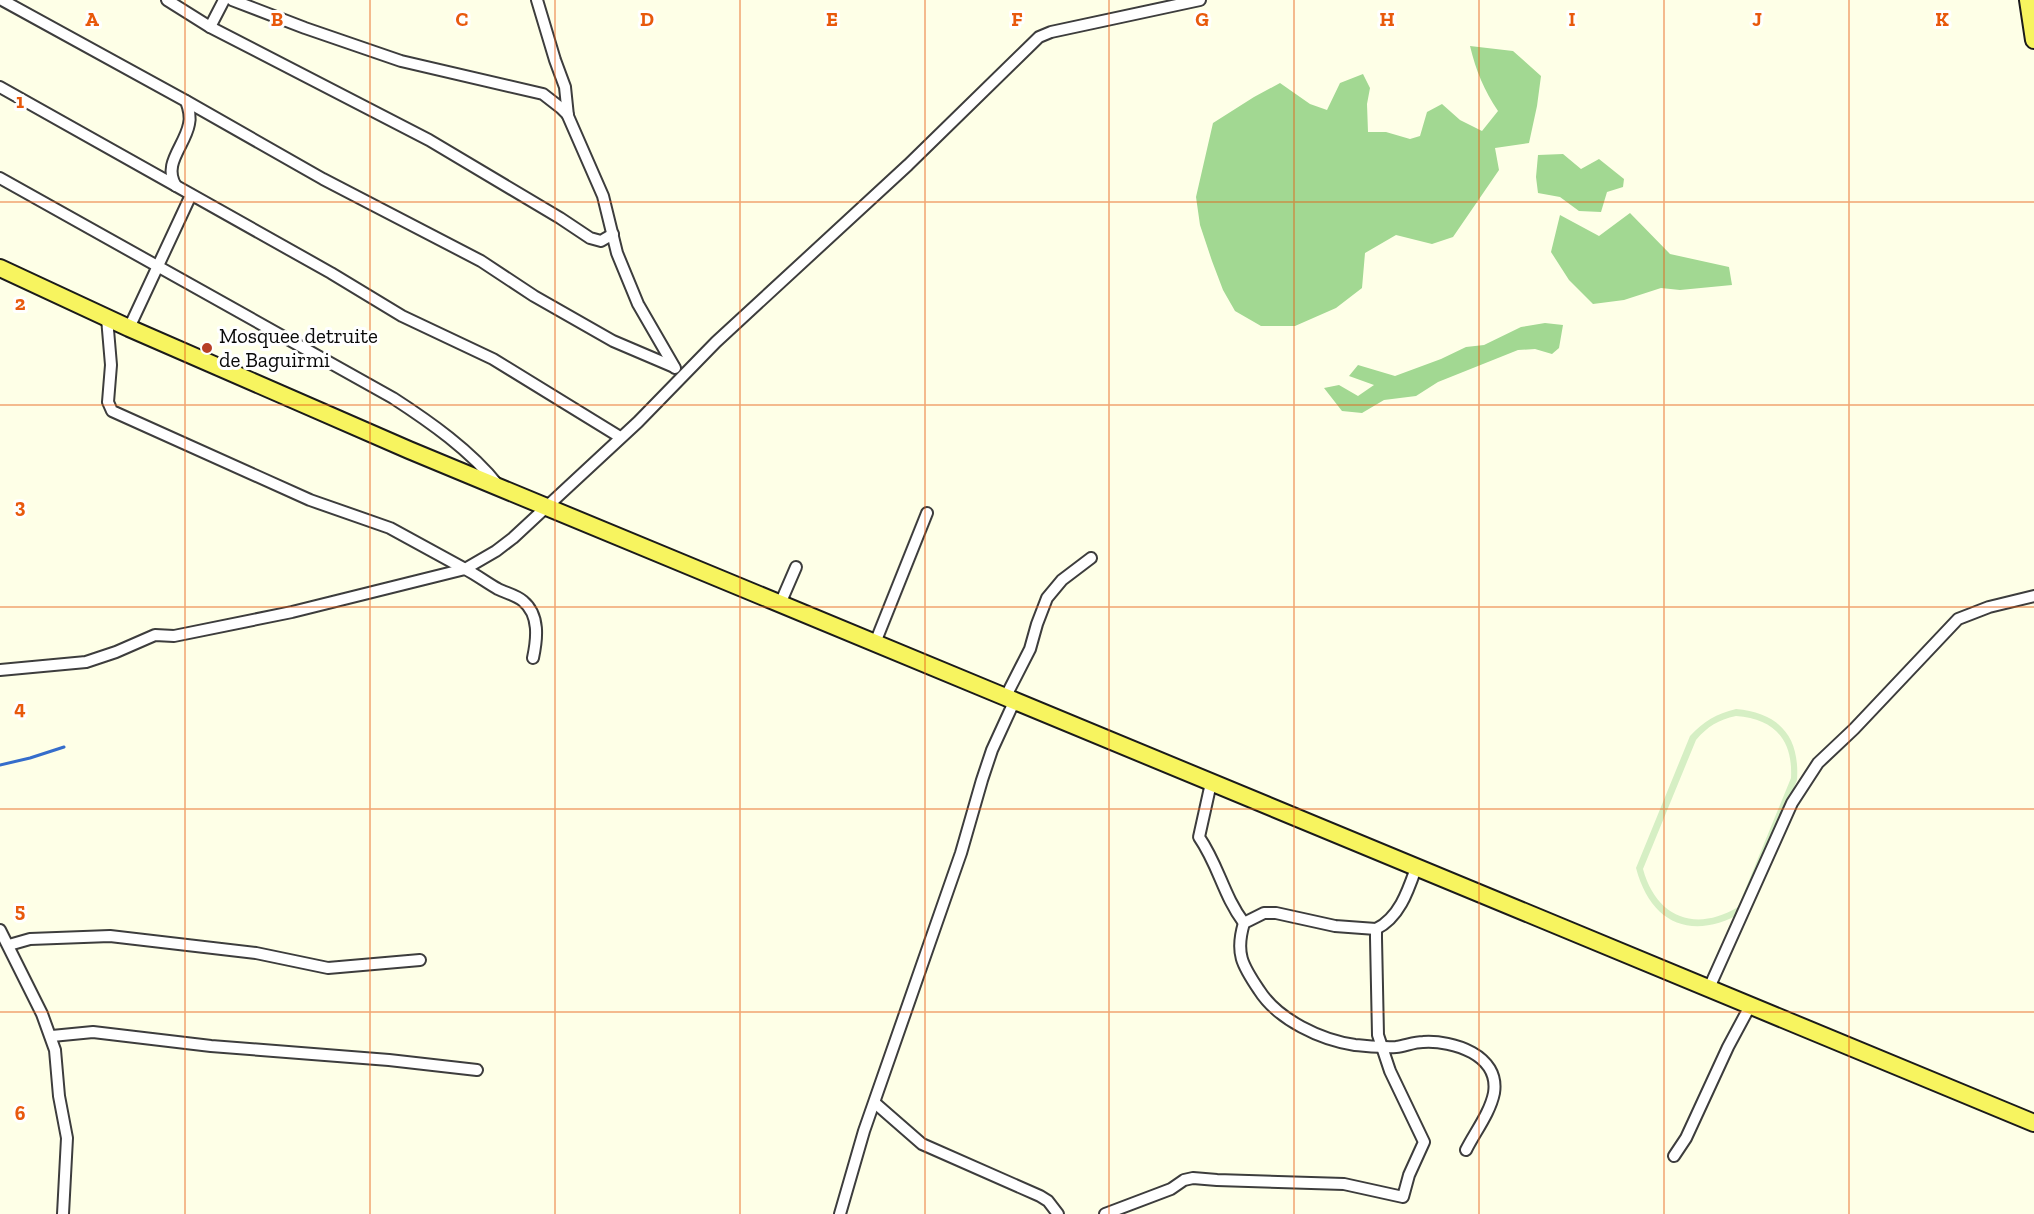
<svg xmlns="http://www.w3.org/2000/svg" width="2034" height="1214" viewBox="0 0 2034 1214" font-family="'Zilla Slab',serif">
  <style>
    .forest { fill: #a2d892 }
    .pitch { fill: #d6efc4; fill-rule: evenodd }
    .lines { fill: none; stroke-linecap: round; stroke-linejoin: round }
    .stream { stroke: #356dcb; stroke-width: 3 }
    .minor-casing { stroke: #3d3d3d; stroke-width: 14 }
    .primary-casing { stroke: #1b1b1b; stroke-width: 20 }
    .minor { stroke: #fff; stroke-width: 10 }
    .primary { stroke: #f7f45f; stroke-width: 16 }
    .grid { fill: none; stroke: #e8590c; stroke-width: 1.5; stroke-opacity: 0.55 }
    .poi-dot { fill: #b73f25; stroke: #fff; stroke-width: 2 }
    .labels { text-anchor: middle; stroke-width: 6; stroke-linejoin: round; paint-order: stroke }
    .poi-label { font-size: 21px; fill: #0a0a0a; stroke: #fff; text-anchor: start }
    .grid-label { font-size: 20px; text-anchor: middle; font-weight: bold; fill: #e8590c; stroke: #fff; stroke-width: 6; stroke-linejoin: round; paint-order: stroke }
  </style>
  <rect width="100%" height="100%" fill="#feffe7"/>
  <!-- forest -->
  <g class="forest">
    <path d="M 1470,46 L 1513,51 L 1541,76 L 1537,106 L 1529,143 L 1495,148 L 1499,170 L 1453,237 L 1432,244 L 1396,235 L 1365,253 L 1362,288 L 1336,308 L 1295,326 L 1261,326 L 1235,311 L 1223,290 L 1212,261 L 1200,225 L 1196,197 L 1213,123 L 1254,97 L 1280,83 L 1310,104 L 1327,110 L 1340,83 L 1363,74 L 1370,88 L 1367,104 L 1368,132 L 1386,132 L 1410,139 L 1420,136 L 1427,112 L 1442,104 L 1460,120 L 1482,131 L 1498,111 C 1484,90 1476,71 1470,46 Z"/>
    <polygon points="1563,154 1581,169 1599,159 1624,179 1623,187 1607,192 1601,212 1579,211 1560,197 1538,193 1536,177 1538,155"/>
    <polygon points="1630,213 1670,254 1729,267 1732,285 1680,290 1661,288 1624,300 1593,304 1569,280 1551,252 1560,215 1599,236"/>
    <polygon points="1545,323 1563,325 1559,348 1552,354 1535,349 1518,350 1438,382 1416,396 1384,400 1362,413 1342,411 1324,388 1339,385 1358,396 1374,385 1349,376 1358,365 1395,376 1441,359 1466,347 1484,345 1521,327"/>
  </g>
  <!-- pitch -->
  <path class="pitch" d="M 1736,709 C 1779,713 1800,736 1797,780 L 1743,912 C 1693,941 1651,925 1636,868 L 1690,736 C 1704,721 1716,714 1736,709 ZM 1736,716 C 1775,719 1793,740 1791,778 L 1738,907 C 1695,933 1656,917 1643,869 L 1696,740 C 1708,726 1718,720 1736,716 Z"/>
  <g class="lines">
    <!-- stream -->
    <polyline class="stream" points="0,765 30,758 64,747"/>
    <defs>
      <g id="minor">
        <polyline points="2,0 186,101 323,179 481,261 534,296 613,341 674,367"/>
        <polyline points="167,0 210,27 429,140 560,218 590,238 601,241 613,234"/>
        <polyline points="232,0 305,28 401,61 543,94 561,108 568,115"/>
        <polyline points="537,0 555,60 565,87 568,116 603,196 617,253 638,304 675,368"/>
        <polyline points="210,27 224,0"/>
        <polyline points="0,87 331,273 402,316 493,359 620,437"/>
        <path d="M 0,178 L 393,398 C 430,422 470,450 498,485"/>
        <path d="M 176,186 C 162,164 185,146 189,124 C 191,116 189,109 186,101"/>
        <polyline points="107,318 111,365 108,402 112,411 310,500 390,528 465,569 496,551 513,538 638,422 716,342 908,165 1039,37 1051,32 1200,0"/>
        <polyline points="129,328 191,195"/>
        <polyline points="780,604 796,567"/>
        <polyline points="875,643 927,513"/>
        <path d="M 0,670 L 86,662 L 116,652 L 155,635 L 174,636 L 292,612 L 465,569 C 477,575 487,583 498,589 C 506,593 516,595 523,601 C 540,615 537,639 533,658"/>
        <polyline points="1005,698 1030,649 1037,624 1047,598 1062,580 1091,558"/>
        <path d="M 1211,783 L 1199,837 C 1219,866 1223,895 1244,923"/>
        <path d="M 1376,929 L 1335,926 L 1276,913 L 1264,913 L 1244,923 C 1235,953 1242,965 1259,990 C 1278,1020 1321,1040 1355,1045 C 1368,1046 1384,1048 1396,1047 C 1405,1046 1414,1042 1423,1042 C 1453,1040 1500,1055 1494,1093 C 1490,1113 1475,1132 1466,1150"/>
        <polyline points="0,930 42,1014 55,1050 59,1096 67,1138 63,1214"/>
        <polyline points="9,945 30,939 110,936 256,953 328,968 420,960"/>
        <polyline points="1709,988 1792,803 1818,763 1854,729 1958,619 1989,607 2034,596"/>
        <polyline points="52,1036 93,1032 211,1046 389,1060 477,1070"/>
        <polyline points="875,1103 922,1144 1040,1196 1048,1201 1058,1214"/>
        <polyline points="1674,1156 1686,1138 1728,1047 1750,1006"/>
        <polyline points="840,1214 864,1131 961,853 982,780 992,750 1014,702"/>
        <path d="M 1105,1214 L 1171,1189 L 1184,1180 L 1193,1178 L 1217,1180 L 1344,1184 L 1403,1197 L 1409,1175 L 1424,1142 L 1390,1071 L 1378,1035 L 1376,938 L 1376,929 C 1399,918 1408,891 1416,868"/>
      </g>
      <g id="primary">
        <polyline points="2028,0 2034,40"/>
        <polyline points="0,268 129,328 409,450 2034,1123"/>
      </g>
    </defs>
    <!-- minor casing -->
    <use href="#minor" class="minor-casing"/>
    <!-- primary casing -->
    <use href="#primary" class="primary-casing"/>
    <!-- minor -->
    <use href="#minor" class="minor"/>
    <!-- primary -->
    <use href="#primary" class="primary"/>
  </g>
  <!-- grid -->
  <path class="grid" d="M 185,0 L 185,1214M 370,0 L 370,1214M 555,0 L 555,1214M 740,0 L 740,1214M 925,0 L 925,1214M 1109,0 L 1109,1214M 1294,0 L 1294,1214M 1479,0 L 1479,1214M 1664,0 L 1664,1214M 1849,0 L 1849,1214M 0,202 L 2034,202M 0,405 L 2034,405M 0,607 L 2034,607M 0,809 L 2034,809M 0,1012 L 2034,1012"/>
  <!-- markers -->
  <circle class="poi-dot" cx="207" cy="348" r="6"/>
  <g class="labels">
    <!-- poi labels -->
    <g class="poi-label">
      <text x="219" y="343">Mosquee detruite<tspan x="219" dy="24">de Baguirmi</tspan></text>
    </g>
  </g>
  <g class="grid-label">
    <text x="92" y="26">A</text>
    <text x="277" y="26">B</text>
    <text x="462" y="26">C</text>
    <text x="647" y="26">D</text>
    <text x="832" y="26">E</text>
    <text x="1017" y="26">F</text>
    <text x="1202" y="26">G</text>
    <text x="1387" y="26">H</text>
    <text x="1572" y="26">I</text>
    <text x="1757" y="26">J</text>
    <text x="1942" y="26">K</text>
    <text x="20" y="108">1</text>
    <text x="20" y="310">2</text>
    <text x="20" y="513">3</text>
    <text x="20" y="715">4</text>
    <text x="20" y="917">5</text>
    <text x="20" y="1120">6</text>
  </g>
</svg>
